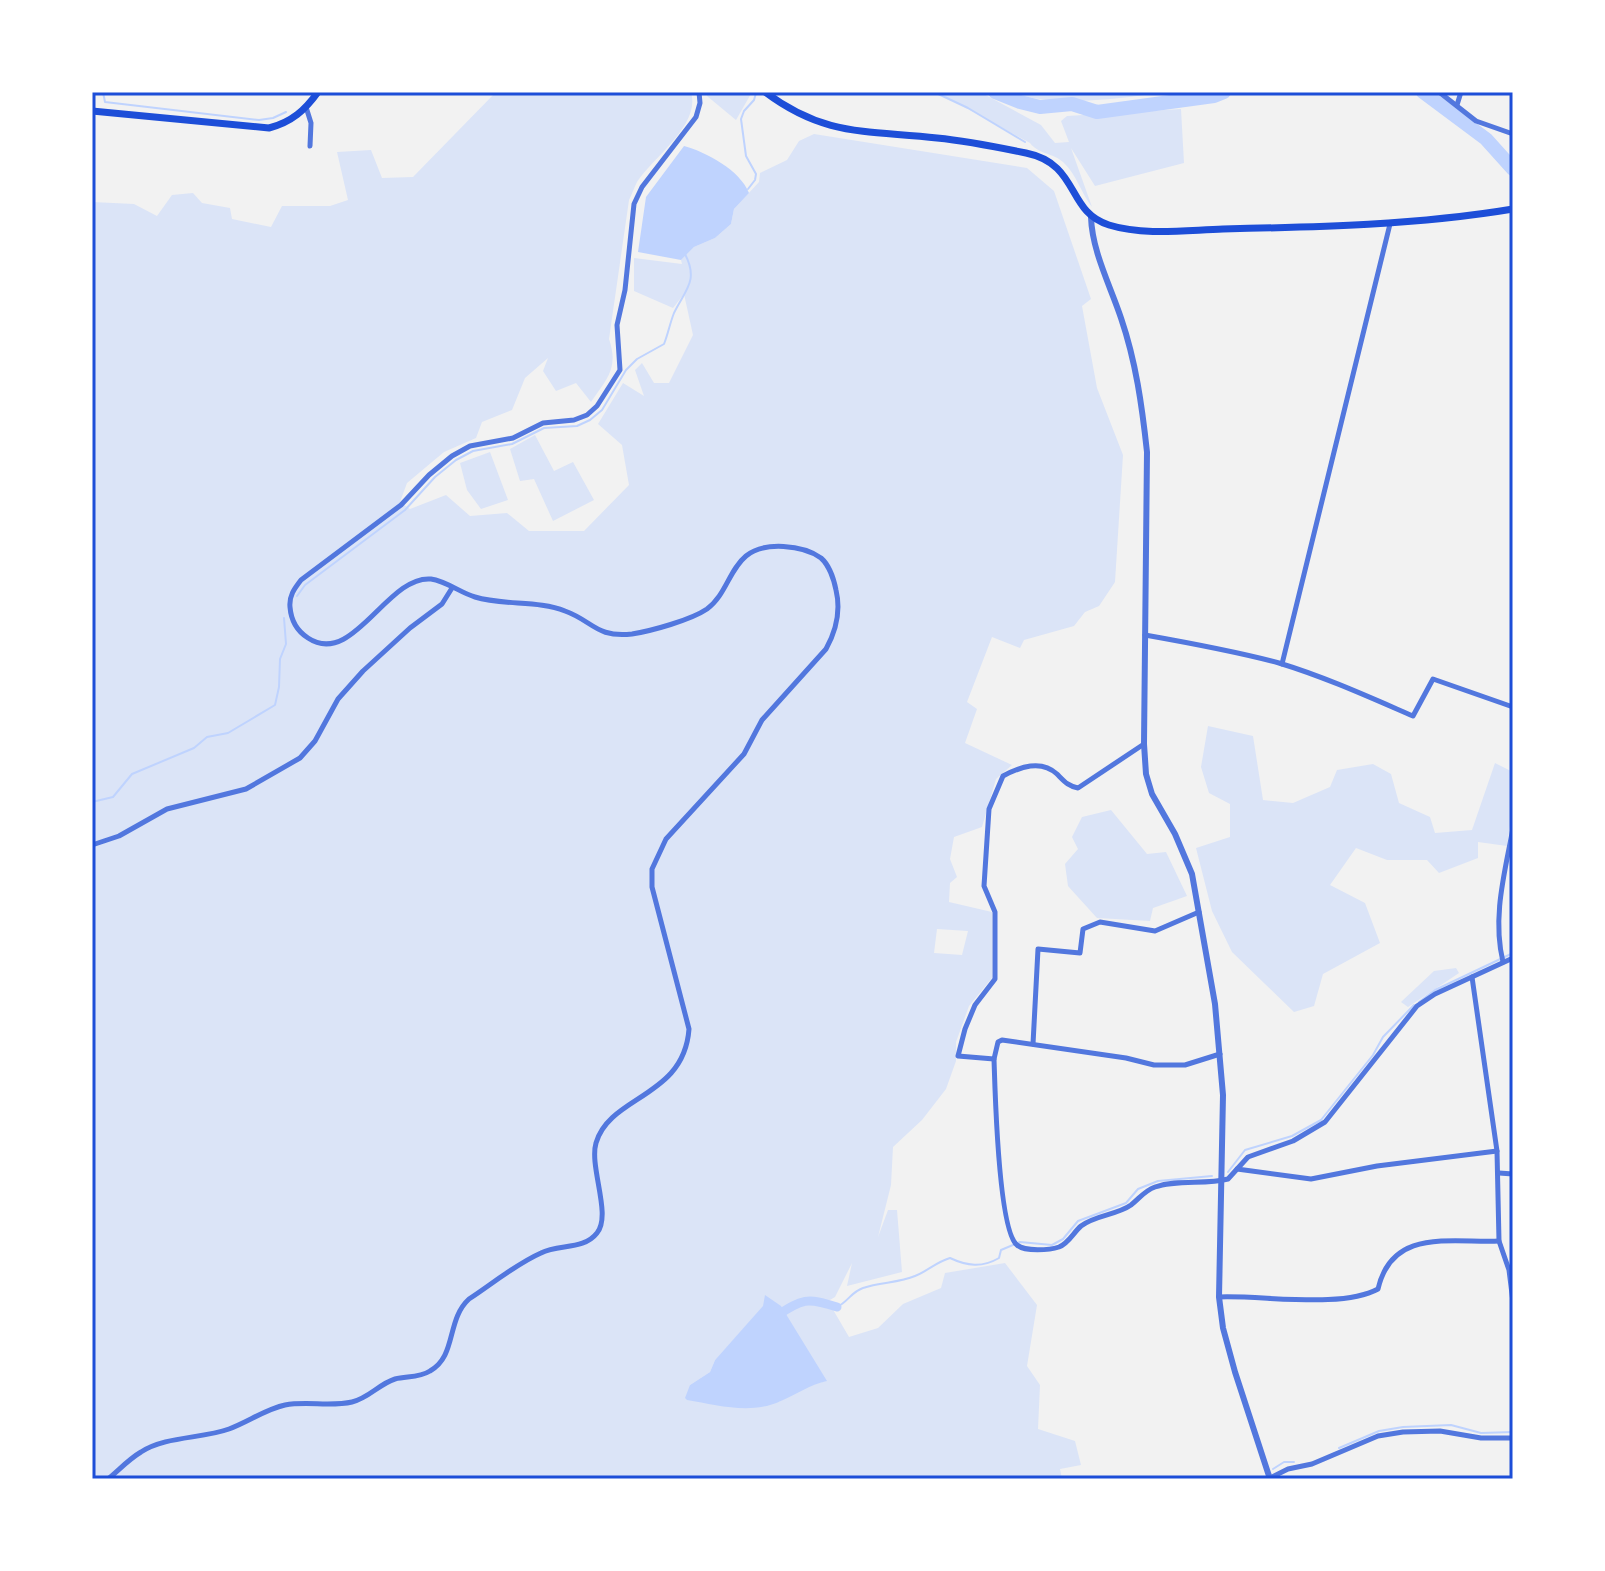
<svg xmlns="http://www.w3.org/2000/svg" width="1605" height="1571" viewBox="0 0 1605 1571" font-family="Merriweather,serif">
  <style>
    .green { fill: #dbe4f7; fill-rule: evenodd }
    .water { fill: #bfd3fe }
    .lines { fill: none; stroke-linecap: round; stroke-linejoin: round }
    .stream { stroke: #bfd3fe; stroke-width: 2 }
    .canal { stroke: #bfd3fe; stroke-width: 9 }
    .river { stroke: #bfd3fe; stroke-width: 14 }
    .minor { stroke: #5277de; stroke-width: 5 }
    .tertiary { stroke: #5277de; stroke-width: 6 }
    .secondary { stroke: #1d4ed8; stroke-width: 7 }
    .neatline { fill: none; stroke: #1d4ed8; stroke-width: 3 }
  </style>
  <rect width="100%" height="100%" fill="#f2f2f2"/>
  <!-- green -->
  <g class="green">
    <path d="M 496,92 L 691,92 C 701,125 653,157 637,182 C 634,188 632,194 629,200 L 609,339 C 619,368 607,379 591,402 L 576,383 L 556,391 L 543,371 L 548,358 L 525,378 L 512,410 L 482,422 L 476,438 L 444,452 L 407,483 L 400,502 L 410,509 L 446,495 L 470,516 L 507,513 L 529,531 L 584,531 L 629,485 L 622,445 L 598,424 L 623,383 L 644,396 L 635,370 L 642,363 L 654,383 L 669,383 L 693,335 L 684,294 L 673,308 L 634,291 L 634,258 L 682,264 L 681,260 L 694,247 L 715,238 L 731,224 L 734,209 L 759,182 L 760,173 L 787,160 L 799,141 L 814,134 L 1027,168 L 1054,191 L 1091,299 L 1082,306 L 1097,388 L 1123,455 L 1115,582 L 1099,606 L 1085,612 L 1074,626 L 1024,640 L 1020,648 L 992,637 L 967,702 L 977,709 L 965,743 L 1012,765 L 996,779 L 982,827 L 954,837 L 950,859 L 957,877 L 950,883 L 949,902 L 992,912 L 992,978 L 969,1006 L 956,1042 L 956,1061 L 946,1089 L 922,1120 L 893,1147 L 891,1185 L 878,1237 L 888,1210 L 897,1210 L 902,1272 L 847,1286 L 852,1263 L 835,1297 L 828,1301 L 849,1337 L 878,1328 L 903,1304 L 941,1288 L 945,1273 L 1005,1263 L 1037,1305 L 1027,1366 L 1040,1385 L 1038,1429 L 1075,1441 L 1081,1465 L 1060,1469 L 1062,1479 L 92,1479 L 92,202 L 134,204 L 157,216 L 172,195 L 193,193 L 202,203 L 230,208 L 232,219 L 271,227 L 282,206 L 330,206 L 348,200 L 337,152 L 371,150 L 382,178 L 413,177 ZM 937,929 L 968,931 L 962,955 L 934,953 ZM 764,1306 L 826,1381 L 807,1386 L 779,1402 L 690,1385 L 710,1372 L 715,1360 Z"/>
    <polygon points="707,92 752,92 736,120 707,96"/>
    <path d="M 937,92 L 980,92 L 1041,125 L 1055,143 L 1069,142 L 1061,121 L 1067,116 L 1181,109 L 1184,163 L 1095,186 L 1071,148 L 1092,207 C 1081,193 1077,175 1063,162 C 1053,153 1038,154 1030,143 Z"/>
    <path d="M 1010,92 L 1164,92 C 1119,99 1053,108 1010,92 Z"/>
    <polygon points="535,435 554,471 573,462 594,500 553,521 534,479 520,481 510,449"/>
    <polygon points="490,452 508,500 481,509 467,490 460,463"/>
    <polygon points="1208,726 1253,736 1263,800 1293,803 1330,787 1337,770 1373,764 1391,774 1399,803 1430,817 1435,833 1472,830 1495,763 1513,772 1513,805 1507,846 1478,842 1478,858 1439,873 1427,860 1387,860 1356,848 1330,885 1365,903 1380,943 1323,974 1314,1006 1294,1012 1232,952 1212,911 1196,848 1230,837 1230,804 1209,793 1201,767"/>
    <polygon points="1111,810 1147,854 1166,852 1187,896 1153,908 1150,921 1097,918 1068,886 1065,864 1078,849 1072,837 1082,817"/>
    <polygon points="1456,968 1459,973 1408,1007 1401,1002 1434,971"/>
  </g>
  <!-- water -->
  <g class="water">
    <path d="M 684,146 C 706,152 740,170 749,193 L 734,209 L 731,224 L 715,238 L 694,247 L 681,260 L 638,252 L 646,197 Z"/>
    <path d="M 765,1295 L 781,1306 L 827,1381 C 809,1385 797,1394 781,1401 C 751,1415 717,1405 687,1400 L 685,1398 L 690,1385 L 710,1372 L 715,1360 L 763,1306 Z"/>
  </g>
  <g class="lines">
    <!-- stream -->
    <g class="stream">
      <polyline points="103,92 105,102 259,120 273,118 286,112"/>
      <polyline points="934,92 968,108 1025,142"/>
      <polyline points="748,189 755,180 756,174 746,156 741,119 744,111 754,100 756,93"/>
      <path d="M 297,596 L 305,585 L 405,510 L 435,477 L 456,460 L 473,451 L 512,444 L 544,428 L 577,426 L 590,420 L 602,410 L 626,370 L 637,359 L 664,344 C 668,334 670,323 674,313 C 685,290 699,281 685,254"/>
      <polyline points="92,802 113,797 132,774 194,748 207,737 228,733 275,705 279,687 280,659 286,644 284,618"/>
      <polyline points="1419,1002 1435,990 1513,953"/>
      <polyline points="1228,1172 1245,1150 1292,1136 1321,1120 1373,1055 1383,1037 1414,1005"/>
      <path d="M 837,1307 C 848,1302 851,1292 863,1288 C 880,1282 899,1283 915,1276 C 928,1271 936,1262 950,1258 C 967,1266 982,1268 999,1258 L 1001,1250 L 1020,1242 L 1052,1245 L 1063,1239 L 1078,1221 L 1126,1203 L 1138,1189 L 1158,1181 L 1212,1176"/>
      <polyline points="1339,1448 1379,1431 1403,1427 1451,1425 1481,1433 1513,1432"/>
      <polyline points="1273,1469 1284,1462 1294,1462"/>
      <polyline points="1257,1479 1259,1478"/>
    </g>
    <!-- canal -->
    <path class="canal" d="M 776,1316 C 803,1299 806,1297 837,1307"/>
    <!-- river -->
    <g class="river">
      <polyline points="995,92 1020,102 1040,107 1072,104 1097,112 1214,96 1224,92"/>
      <polyline points="1423,92 1486,139 1513,169"/>
    </g>
    <!-- minor -->
    <g class="minor">
      <polyline points="1439,92 1476,121 1513,134"/>
      <polyline points="1457,105 1461,92"/>
      <polyline points="306,107 311,123 310,146"/>
      <path d="M 1145,635 C 1190,643 1235,651 1279,663 C 1325,677 1369,697 1413,716 L 1433,679 L 1513,707"/>
      <polyline points="1282,664 1390,224"/>
      <path d="M 1144,744 L 1078,788 C 1068,786 1065,782 1057,774 C 1041,759 1020,767 1003,776 L 989,809 L 984,886 L 995,912 L 995,979 L 975,1005 L 965,1029 L 958,1056 L 994,1059 L 998,1042 L 1002,1040 L 1126,1058 L 1154,1065 L 1185,1065 L 1220,1054"/>
      <polyline points="92,845 119,836 167,809 246,789 300,758 315,741 338,699 363,671 410,628 442,604 452,588"/>
      <path d="M 1503,962 C 1492,917 1505,872 1513,828"/>
      <polyline points="1472,977 1497,1151 1499,1241 1509,1270 1513,1302"/>
      <polyline points="1033,1044 1038,949 1080,953 1083,929 1100,922 1155,931 1199,912"/>
      <path d="M 994,1059 C 995,1088 998,1230 1017,1245 C 1025,1252 1050,1250 1059,1247 C 1069,1243 1073,1233 1081,1226 C 1095,1215 1117,1215 1131,1205 C 1140,1198 1144,1191 1155,1187 C 1178,1179 1205,1185 1228,1179 L 1248,1157 L 1293,1141 L 1325,1122 L 1417,1006 L 1435,994 L 1513,958"/>
      <polyline points="1237,1169 1311,1179 1377,1166 1497,1151"/>
      <polyline points="1499,1173 1513,1174"/>
      <path d="M 1219,1297 C 1263,1295 1341,1309 1378,1289 C 1392,1228 1450,1243 1499,1241"/>
      <path d="M 108,1479 C 119,1470 129,1459 141,1452 C 166,1436 201,1439 229,1429 C 248,1422 266,1409 285,1405 C 307,1401 331,1407 352,1402 C 369,1398 379,1384 395,1379 C 407,1376 419,1378 430,1371 C 457,1356 446,1320 469,1299 C 492,1284 516,1264 541,1253 C 559,1244 584,1250 597,1233 C 612,1215 589,1167 596,1143 C 610,1095 684,1098 689,1029 L 652,887 L 652,869 L 666,839 L 744,754 L 762,720 L 826,649 C 836,631 841,611 836,590 C 834,580 829,565 821,558 C 803,545 764,541 746,556 C 729,570 726,595 707,609 C 691,620 651,631 632,634 C 596,638 593,621 565,611 C 538,600 504,606 475,597 C 461,593 446,581 431,579 C 387,575 353,668 308,638 C 297,631 291,620 290,607 C 289,596 294,589 301,580 L 401,505 L 429,475 L 452,456 L 470,446 L 513,438 L 543,423 L 574,420 L 587,415 L 597,406 L 620,370 L 617,325 L 625,290 L 634,204 L 642,187 L 696,117 L 700,103 L 699,92"/>
      <polyline points="1268,1479 1288,1469 1312,1464 1378,1436 1403,1432 1440,1431 1481,1438 1513,1438"/>
    </g>
    <!-- tertiary -->
    <path class="tertiary" d="M 1091,217 C 1092,251 1110,285 1121,318 C 1136,362 1142,406 1147,452 L 1144,744 L 1146,774 L 1152,794 L 1175,834 L 1192,874 L 1215,1004 L 1223,1095 L 1219,1297 L 1223,1328 L 1235,1372 L 1270,1479"/>
    <!-- secondary -->
    <g class="secondary">
      <path d="M 765,92 C 825,137 866,130 937,138 C 967,141 997,147 1026,153 C 1080,164 1066,212 1109,225 C 1144,236 1187,230 1223,229 C 1320,227 1417,225 1513,209"/>
      <path d="M 92,111 L 269,128 C 292,122 305,110 318,92"/>
    </g>
  </g>
  <!-- border -->
  <rect width="1605" height="1571" fill="none" stroke="#ffffff" stroke-width="188"/>
  <rect x="94" y="94" width="1417" height="1383" class="neatline"/>
</svg>
